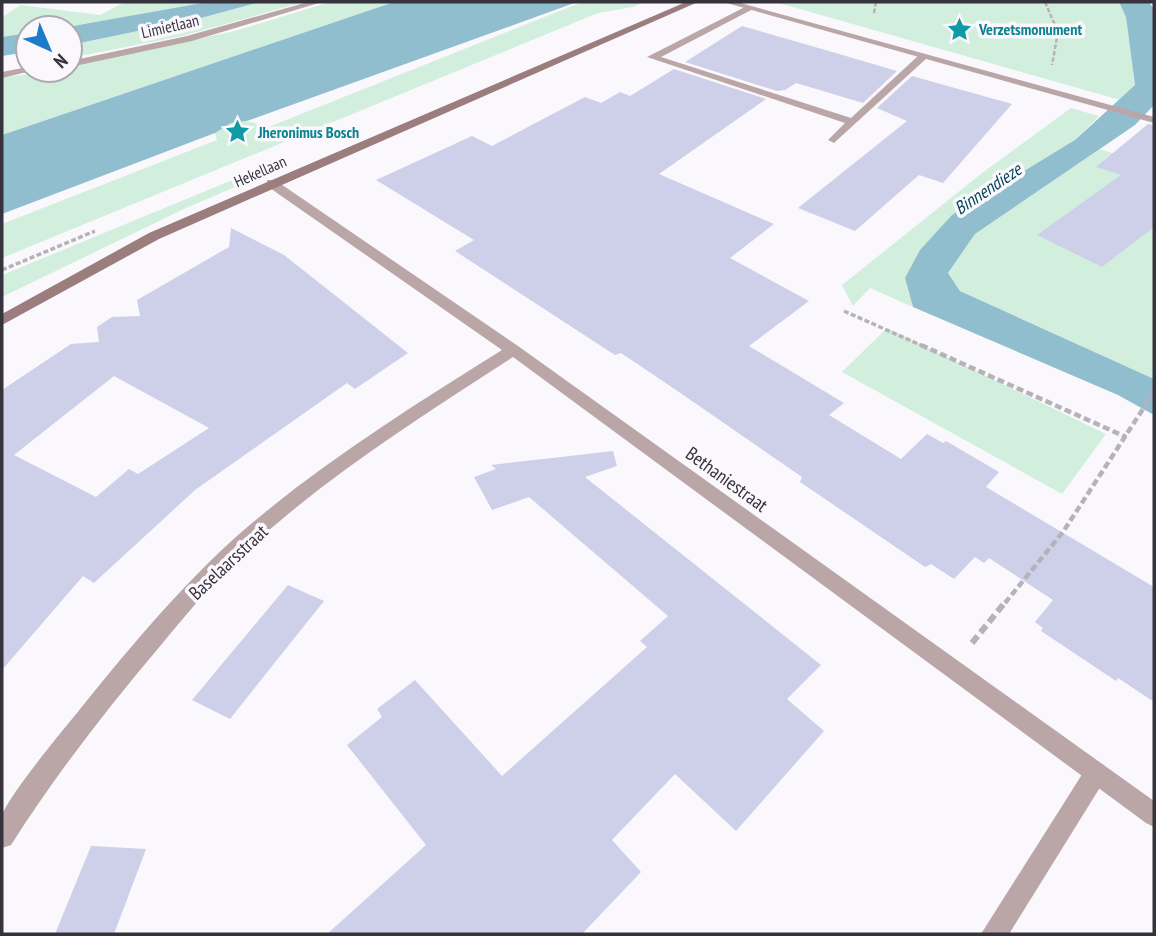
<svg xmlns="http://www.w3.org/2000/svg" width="1156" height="936" viewBox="0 0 1156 936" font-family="'PT Sans Narrow',sans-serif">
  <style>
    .green { fill: #d2efdd }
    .water { fill: #91becf }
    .building { fill: #cdd0e8; fill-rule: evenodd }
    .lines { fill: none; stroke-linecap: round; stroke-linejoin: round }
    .path-far3 { stroke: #b5b2b9; stroke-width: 2.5; stroke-dasharray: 4.5 2; stroke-linecap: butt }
    .path-far2 { stroke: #b5b2b9; stroke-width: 3.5; stroke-dasharray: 5 2.5; stroke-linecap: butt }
    .path-far1 { stroke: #b5b2b9; stroke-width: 4.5; stroke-dasharray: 7 3.5; stroke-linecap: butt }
    .path { stroke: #b5b2b9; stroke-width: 6; stroke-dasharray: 9 4.5; stroke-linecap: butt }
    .service { fill: #baa6a6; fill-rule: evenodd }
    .pedestrian { fill: #baa6a6; fill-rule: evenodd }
    .minor { fill: #baa6a6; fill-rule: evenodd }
    .secondary { fill: #9b7d7e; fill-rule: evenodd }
    .labels { text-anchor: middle; stroke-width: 7; stroke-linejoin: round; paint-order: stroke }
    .far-street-label { font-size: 16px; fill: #37333d; stroke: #faf8fd }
    .far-culture-label { font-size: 16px; font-weight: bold; fill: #0d838f; stroke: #faf8fd; text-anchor: start }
    .far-water-label { font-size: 18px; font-style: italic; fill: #044658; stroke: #faf8fd }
    .street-label { font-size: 19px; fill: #37333d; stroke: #faf8fd }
  </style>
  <rect width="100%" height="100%" fill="#faf8fd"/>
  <!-- green -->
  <g class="green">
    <polygon points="125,2 208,2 92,24 28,28 28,33 2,37 2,17 21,5 100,15"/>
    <polygon points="260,2 304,2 182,36 70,58 70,45 201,18"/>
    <polygon points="330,2 394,2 2,135 2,77 70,70 70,66 235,31"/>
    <path d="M 582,2 L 644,2 L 633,7 L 598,13 L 2,258 L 2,224 L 217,140 L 215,133 C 229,119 250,118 266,128 Z"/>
    <polygon points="775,2 1119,2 1126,16 1135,85 1120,100"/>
    <polygon points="1071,108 1099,116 1075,140 905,278 913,307 870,288 853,306 842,285 982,173"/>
    <polygon points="1100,149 1154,167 1154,379 960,291 948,273 975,234"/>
    <polygon points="247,174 254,179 186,208 2,297 2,275"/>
    <polygon points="887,328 1106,434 1062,494 842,372"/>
  </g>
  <!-- water -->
  <g class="water">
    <polygon points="208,2 260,2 201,18 70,45 70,28 62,28"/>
    <polygon points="394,2 577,2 247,121 231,123 215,133 2,214 2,135"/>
    <polygon points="1119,2 1149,2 1154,9 1154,105 1135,125 975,234 948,273 960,291 1154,379 1154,415 1118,395 913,307 905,278 920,250 952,215 1075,140 1135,85 1126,17"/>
    <polygon points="28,33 28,52 2,56 2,37"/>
  </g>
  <!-- building -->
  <g class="building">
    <polygon points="742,26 815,47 897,71 863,103 796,83 785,90 777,91 685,62"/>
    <polygon points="674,69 766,99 659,174 774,224 730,258 809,301 749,346 844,403 829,415 901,459 927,434 943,443 946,441 999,472 986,487 1154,587 1154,702 1118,678 1116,681 1041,631 1043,628 1035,622 1053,600 989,558 984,563 975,557 954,579 931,564 925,567 800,482 802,477 676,390 621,353 615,355 455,251 474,240 376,180 472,136 492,146 585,97 601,103 620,92 630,96"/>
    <polygon points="912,76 1012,104 943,183 919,175 855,231 798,208 907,121 877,108"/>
    <polygon points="1148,124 1154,125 1154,227 1102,267 1037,235 1121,175 1096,167"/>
    <path d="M 231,228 L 284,255 L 408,353 L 355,389 L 347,383 L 195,490 L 94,583 L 83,576 L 2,670 L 2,390 L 71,344 L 99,342 L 97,327 L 112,317 L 140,316 L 137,300 L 229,247 ZM 114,376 L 209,428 L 138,474 L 129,469 L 96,497 L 14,455 Z"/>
    <polygon points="613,451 617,466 585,477 821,665 787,699 824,731 736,831 675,774 612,840 641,872 582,934 327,934 426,845 347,745 382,717 377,709 415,680 502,776 647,647 640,641 668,616 529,497 492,510 474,477 496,469 491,465"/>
    <polygon points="288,585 324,601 230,719 192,700"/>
    <polygon points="91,846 146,849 114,934 55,934"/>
  </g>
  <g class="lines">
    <!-- path-far3 -->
    <g class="path-far3">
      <polyline points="1045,2 1058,32 1052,65"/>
      <polyline points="874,13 876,2"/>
    </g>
    <!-- path-far2 -->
    <g class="path-far2">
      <polyline points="2,270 95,231"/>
      <polyline points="844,311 925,347"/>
    </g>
    <!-- path-far1 -->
    <g class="path-far1">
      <polyline points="921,345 1126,437"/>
      <polyline points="1005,603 1063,532 1154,392"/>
    </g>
    <!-- path -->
    <polyline class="path" points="972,643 1006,601"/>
    <!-- service -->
    <g class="service">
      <polygon points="747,6 755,8 661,57 851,118 919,55 928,57 834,143 828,140 845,123 647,57"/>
      <polygon points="1096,762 1104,765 1108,773 1104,781 1009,934 981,934 1088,765"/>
    </g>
    <!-- pedestrian -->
    <g class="pedestrian">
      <polygon points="308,2 322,2 192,41 70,67 70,61 187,36"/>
      <polygon points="28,67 28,70 35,70 2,78 2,72"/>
    </g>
    <!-- minor -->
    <g class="minor">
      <polygon points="723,2 737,2 1154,117 1154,123"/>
      <path d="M 267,180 L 275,180 L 518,346 L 1154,801 L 1154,827 L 1146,823 L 513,357 C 422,416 330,474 250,547 C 217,578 189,611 161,645 C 107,709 56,774 11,845 L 2,848 C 2,838 0,826 2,816 C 6,799 62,731 77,713 C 126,652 178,589 237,536 C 318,465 411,407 502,350 L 267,186 Z"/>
    </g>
    <!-- secondary -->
    <polygon class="secondary" points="686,2 698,2 159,239 2,325 2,314 149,233"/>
  </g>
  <!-- icons -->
  <defs>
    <symbol id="sight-bare" viewBox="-9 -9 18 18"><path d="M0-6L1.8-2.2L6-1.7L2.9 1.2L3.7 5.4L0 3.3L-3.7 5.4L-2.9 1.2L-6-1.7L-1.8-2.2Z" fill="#0f9aa8" stroke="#faf8fd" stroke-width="2.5" paint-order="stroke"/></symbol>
  </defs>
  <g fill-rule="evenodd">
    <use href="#sight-bare" x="942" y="12" width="35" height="35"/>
    <use href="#sight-bare" x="220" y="114" width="35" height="35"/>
  </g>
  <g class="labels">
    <!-- far-street labels -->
    <g class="far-street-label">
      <text transform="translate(170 26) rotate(-13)" y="6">Limietlaan</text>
      <text transform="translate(260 171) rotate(-24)" y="6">Hekellaan</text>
    </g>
    <!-- far-culture labels -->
    <g class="far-culture-label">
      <text x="979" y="35">Verzetsmonument</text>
      <text x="258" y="138">Jheronimus Bosch</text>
    </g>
    <!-- far-water labels -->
    <g class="far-water-label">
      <text transform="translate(988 189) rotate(-34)" y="6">Binnendieze</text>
    </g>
    <!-- street labels -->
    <g class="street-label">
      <text transform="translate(727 479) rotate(36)" y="7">Bethaniestraat</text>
      <text transform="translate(228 562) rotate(-43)" y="7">Baselaarsstraat</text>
    </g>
  </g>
  <!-- border -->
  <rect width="1156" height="936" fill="none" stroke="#37333d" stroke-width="7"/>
  <!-- north arrow -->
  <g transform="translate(49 49) rotate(136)"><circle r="33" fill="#faf8fd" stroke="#aca9b0" stroke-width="2"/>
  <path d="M0-5L12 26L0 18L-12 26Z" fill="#1c7cc8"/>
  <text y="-10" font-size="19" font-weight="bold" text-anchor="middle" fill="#37333d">N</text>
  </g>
</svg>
